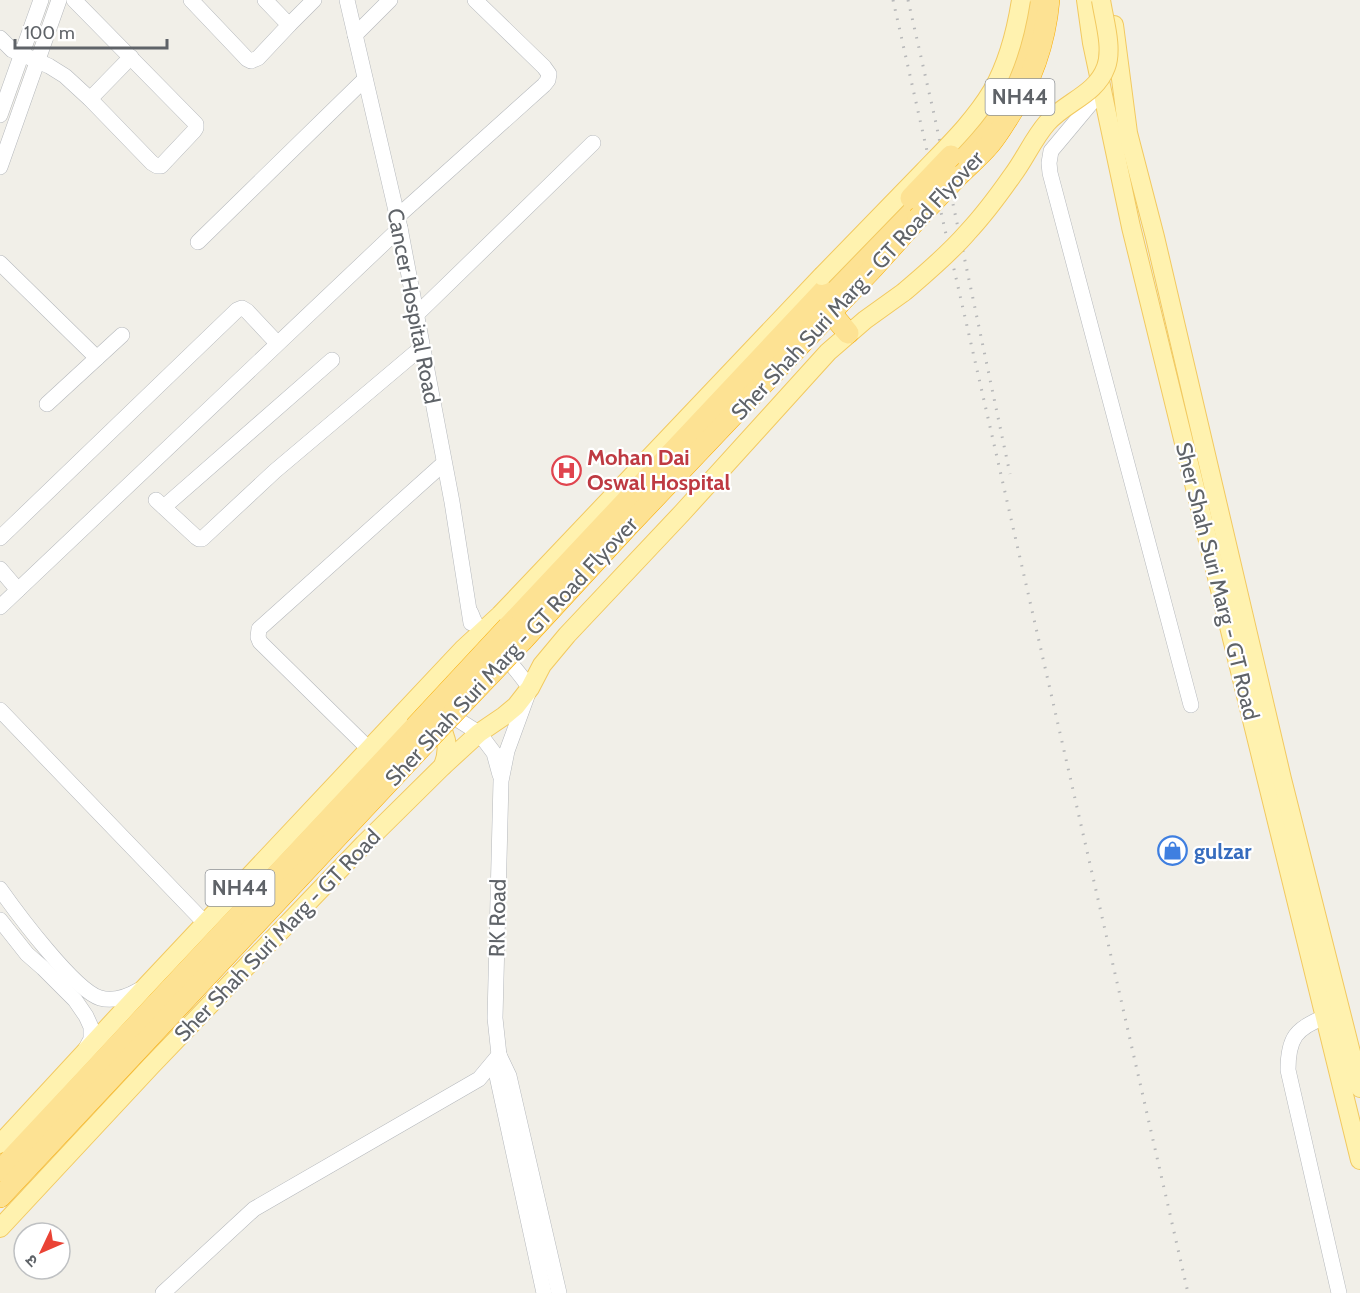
<svg xmlns="http://www.w3.org/2000/svg" width="1360" height="1293" viewBox="0 0 1360 1293" font-family="Cabin,'Noto Sans Devanagari',sans-serif">
  <style>
    .lines { fill: none; stroke-linecap: round; stroke-linejoin: round }
    .minor-casing { stroke: #b5b8bc; stroke-width: 16 }
    .major-casing { stroke: #f2c960; stroke-width: 20 }
    .highway-casing { stroke: #f9ab00; stroke-width: 22 }
    .minor { stroke: #fff; stroke-width: 15 }
    .major { stroke: #fff2af; stroke-width: 18 }
    .highway { stroke: #fde293; stroke-width: 21 }
    .rail { stroke: #b6b7b8; stroke-width: 3; stroke-dasharray: 1.5 8; stroke-linecap: butt }
    .major-bridge-casing { stroke: #f2c960; stroke-width: 20; stroke-linecap: butt }
    .highway-bridge-casing { stroke: #f9ab00; stroke-width: 22; stroke-linecap: butt }
    .major-bridge { stroke: #fff2af; stroke-width: 18 }
    .highway-bridge { stroke: #fde293; stroke-width: 21 }
    .labels { text-anchor: middle; stroke-width: 4.5; stroke-linejoin: round; paint-order: stroke }
    .shield { fill: #fff; stroke: #8f9295; stroke-width: 1.5 }
    .shield-label { font-size: 21px; font-weight: bold; fill: #5f6368 }
    .street-label { font-size: 22px; fill: #5f6368; stroke: #fff }
    .health-label { font-size: 22px; font-weight: bold; fill: #be3a42; stroke: #fff; text-anchor: start }
    .shop-label { font-size: 22px; font-weight: bold; fill: #366cbe; stroke: #fff; text-anchor: start }
  </style>
  <rect width="100%" height="100%" fill="#f1efe8"/>
  <g class="lines">
    <defs>
      <g id="minor">
        <polyline points="191,0 247,59 251,61 258,58 289,25 265,0"/>
        <polyline points="347,0 400,228 452,502 471,623"/>
        <polyline points="289,25 314,0"/>
        <polyline points="355,35 390,0"/>
        <polyline points="0,38 12,50 49,66 65,76 90,99 152,163 157,166 161,166 194,131 196,128 196,124 74,0"/>
        <polyline points="1102,90 1051,151 1049,163 1050,173 1191,705"/>
        <polyline points="90,99 131,57"/>
        <polyline points="0,115 41,0"/>
        <polyline points="0,167 59,0"/>
        <polyline points="397,217 544,85 548,80 549,74 544,67 475,0"/>
        <polyline points="198,242 365,79"/>
        <polyline points="0,263 97,358"/>
        <polyline points="416,315 593,143"/>
        <polyline points="47,404 122,335"/>
        <polyline points="156,500 196,537 199,539 202,539 275,471 422,347"/>
        <polyline points="164,507 332,360"/>
        <polyline points="0,538 237,310 242,308 247,311 277,343"/>
        <polyline points="0,569 18,590"/>
        <polyline points="0,607 400,228"/>
        <path d="M 471,613 C 478,634 494,647 509,662 C 517,670 523,679 530,688 L 507,751 L 501,781 L 495,1018 L 499,1055 L 497,1076 L 544,1293"/>
        <polyline points="0,710 206,924"/>
        <polyline points="444,711 479,733 494,753 500,775"/>
        <polyline points="370,750 260,642 258,637 259,629 444,463"/>
        <path d="M 0,889 C 17,913 74,990 100,998 C 114,1002 127,997 139,990"/>
        <polyline points="0,920 27,954 43,968 75,1000 86,1016 91,1027 91,1039 85,1050"/>
        <path d="M 1325,1017 C 1296,1028 1288,1038 1288,1070 L 1339,1293"/>
        <polyline points="499,1055 509,1076 559,1293"/>
        <polyline points="163,1293 254,1209 479,1079 499,1055"/>
      </g>
      <g id="major">
        <polyline points="1086,0 1092,43 1131,227 1360,1160"/>
        <polyline points="1114,25 1128,133 1155,237 1282,779 1360,1088"/>
        <path d="M 431,718 C 448,731 450,748 443,766"/>
        <polyline points="0,1144 147,985 463,649 500,615 822,276"/>
        <polyline points="0,1228 151,1066 364,844 443,766 479,733 504,716 516,706 530,688 542,665 567,635 682,513 828,352 865,320 904,292"/>
      </g>
      <g id="highway">
        <polyline points="951,156 982,125 1011,76 1021,54 1028,31 1033,0"/>
        <path d="M 957,177 C 968,166 980,156 990,144 C 996,137 1001,129 1006,121 C 1030,85 1045,44 1049,0"/>
        <polyline points="831,313 848,333"/>
        <polyline points="508,627 911,198"/>
        <polyline points="523,640 629,525 874,267 918,218"/>
        <polyline points="0,1171 415,727"/>
        <polyline points="0,1197 428,740"/>
      </g>
    </defs>
    <!-- minor casing -->
    <use href="#minor" class="minor-casing"/>
    <!-- major casing -->
    <use href="#major" class="major-casing"/>
    <!-- highway casing -->
    <use href="#highway" class="highway-casing"/>
    <!-- minor -->
    <use href="#minor" class="minor"/>
    <!-- major -->
    <use href="#major" class="major"/>
    <!-- highway -->
    <use href="#highway" class="highway"/>
    <!-- rail -->
    <g class="rail">
      <polyline points="893,0 927,151 1188,1293"/>
      <polyline points="908,0 934,114 1010,474"/>
    </g>
    <defs>
      <g id="major-bridge">
        <path d="M 822,276 C 856,241 890,206 924,171 C 948,146 974,121 992,91 C 1008,63 1016,32 1021,0"/>
        <path d="M 904,292 C 925,274 948,255 967,233 C 983,216 998,196 1012,176 C 1025,159 1033,139 1047,123 C 1065,102 1096,95 1106,67 C 1113,48 1104,20 1101,0"/>
      </g>
      <g id="highway-bridge">
        <polyline points="911,198 951,156"/>
        <polyline points="918,218 957,177"/>
        <polyline points="415,727 508,627"/>
        <polyline points="428,740 523,640"/>
      </g>
    </defs>
    <!-- major-bridge casing -->
    <use href="#major-bridge" class="major-bridge-casing"/>
    <!-- highway-bridge casing -->
    <use href="#highway-bridge" class="highway-bridge-casing"/>
    <!-- major-bridge -->
    <use href="#major-bridge" class="major-bridge"/>
    <!-- highway-bridge -->
    <use href="#highway-bridge" class="highway-bridge"/>
  </g>
  <!-- icons -->
  <defs>
    <symbol id="hospital-ring" viewBox="-11 -11 22 22"><circle r="9.5" fill="#fff" stroke="#e0444e" stroke-width="1.5"/><path d="M-5-5h3v3.5h4V-5h3V5h-3V1.5h-4V5h-3Z" fill="#e0444e"/></symbol>
    <symbol id="shop-ring" viewBox="-11 -11 22 22"><circle r="9.5" fill="#fff" stroke="#3f7fe0" stroke-width="1.5"/><path d="M-5-2.5h2.3a2.7 3.5 0 0 1 5.4 0H5L5.5 6h-11ZM-1.5-2.5h3a1.5 2.3 0 0 0-3 0Z" fill="#3f7fe0"/></symbol>
  </defs>
  <g fill-rule="evenodd">
    <use href="#hospital-ring" x="550" y="454" width="33" height="33"/>
    <use href="#shop-ring" x="1156" y="834" width="33" height="33"/>
  </g>
  <g class="labels">
    <!-- shield labels -->
    <g class="shield">
      <rect x="985.5" y="79" width="69" height="36" rx="4.5"/>
      <rect x="205.5" y="870" width="69" height="36" rx="4.5"/>
    </g>
    <g class="shield-label">
      <text x="1020" y="104">NH44</text>
      <text x="240" y="895">NH44</text>
    </g>
    <!-- street labels -->
    <g class="street-label">
      <text transform="translate(857 285) rotate(-47)" y="8">Sher Shah Suri Marg - GT Road Flyover</text>
      <text transform="translate(414 306) rotate(79)" y="8">Cancer Hospital Road</text>
      <text transform="translate(1218 581) rotate(76)" y="8">Sher Shah Suri Marg - GT Road</text>
      <text transform="translate(511 651) rotate(-47)" y="8">Sher Shah Suri Marg - GT Road Flyover</text>
      <text transform="translate(497 918) rotate(-89)" y="8">RK Road</text>
      <text transform="translate(277 935) rotate(-46)" y="8">Sher Shah Suri Marg - GT Road</text>
    </g>
    <!-- health labels -->
    <g class="health-label">
      <text x="587" y="465">Mohan Dai<tspan x="587" dy="25">Oswal Hospital</tspan></text>
    </g>
    <!-- shop labels -->
    <g class="shop-label">
      <text x="1194" y="859">gulzar</text>
    </g>
  </g>
  <!-- north arrow -->
  <g transform="translate(42 1251) rotate(226)"><circle r="28" fill="#ffffff" stroke="#bfc1c3" stroke-width="1.5"/>
  <path d="M0-4.5L10 22L0 15L-10 22Z" fill="#ea4335"/>
  <text y="-9" font-size="16" font-weight="bold" text-anchor="middle" fill="#5f6368">उ</text>
  </g>
  <!-- scale -->
  <path d="M15 39v9h152v-9" fill="none" stroke="#5f6368" stroke-width="3"/>
  <text x="24" y="39" font-size="18" fill="#5f6368" stroke="#ffffff" stroke-width="4.5" paint-order="stroke">100 m</text>
</svg>
